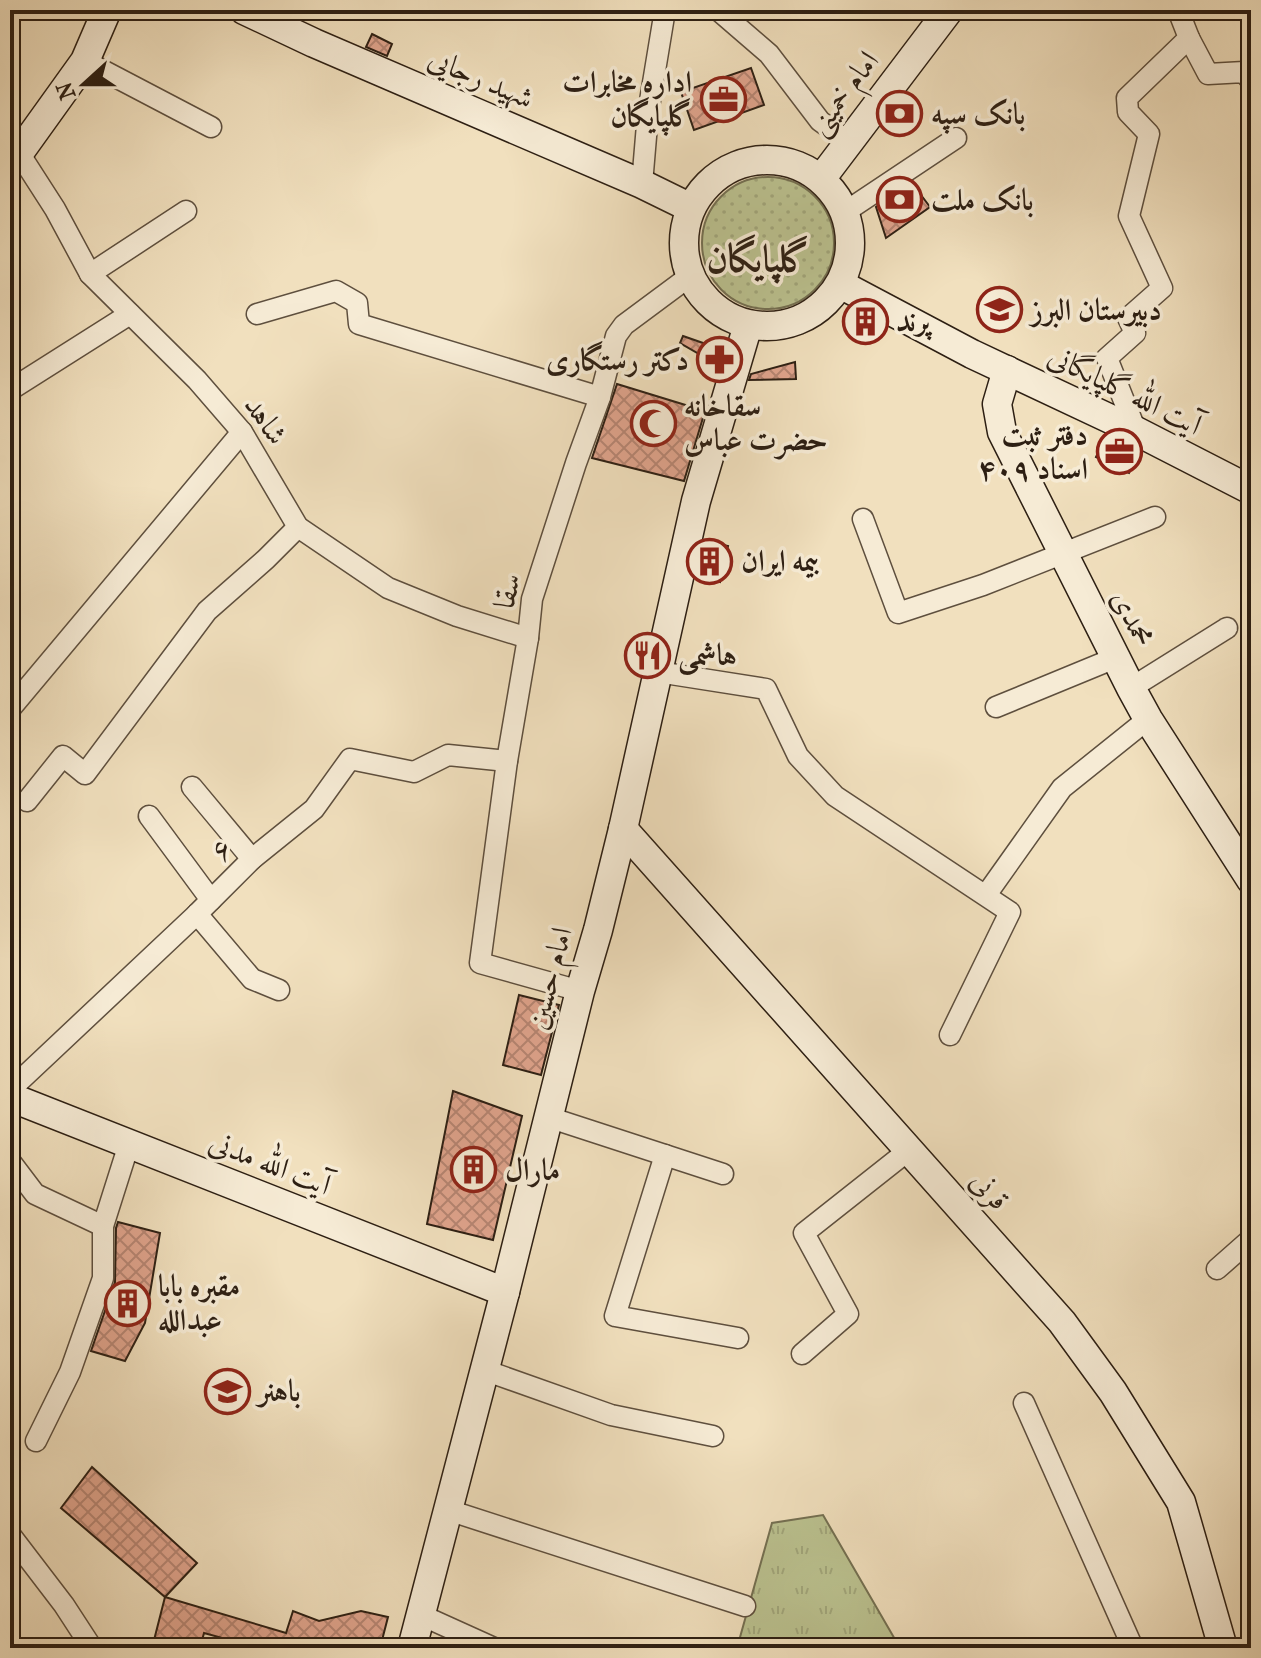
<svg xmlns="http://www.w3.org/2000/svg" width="1261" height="1658" viewBox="0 0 1261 1658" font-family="'IM FELL French Canon',Amiri,serif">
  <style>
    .grass { fill: url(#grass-dots); stroke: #747052; stroke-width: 2 }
    .park { fill: url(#park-tufts); stroke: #747052; stroke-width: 2 }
    .building { fill: url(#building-cross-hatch); stroke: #2d1f13; stroke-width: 2 }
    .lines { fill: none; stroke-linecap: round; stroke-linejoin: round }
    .street-casing { stroke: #5e4f3e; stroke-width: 23 }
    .secondary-casing { stroke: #2d1f13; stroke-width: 31 }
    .street { stroke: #f6ebd5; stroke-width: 20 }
    .secondary { stroke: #f6ebd5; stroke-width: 28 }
    .labels { text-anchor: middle; stroke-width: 7; stroke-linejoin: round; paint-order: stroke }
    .street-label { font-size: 30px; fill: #2d1f13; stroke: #f6ebd5 }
    .poi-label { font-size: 30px; font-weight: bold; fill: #2d1f13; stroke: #f6ebd5; text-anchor: start }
    .district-label { font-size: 38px; font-weight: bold; fill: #2d1f13; stroke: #f6ebd5 }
  </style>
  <defs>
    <pattern id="grass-dots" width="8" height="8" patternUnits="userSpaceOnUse" patternTransform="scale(2)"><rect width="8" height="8" fill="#bbc290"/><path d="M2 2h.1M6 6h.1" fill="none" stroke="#a1a67b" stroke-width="1.8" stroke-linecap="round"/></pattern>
    <pattern id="park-tufts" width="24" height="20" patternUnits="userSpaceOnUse" patternTransform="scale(2)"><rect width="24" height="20" fill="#bbc290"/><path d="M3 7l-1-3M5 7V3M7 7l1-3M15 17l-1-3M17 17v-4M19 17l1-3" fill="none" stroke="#a1a67b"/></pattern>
    <pattern id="building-cross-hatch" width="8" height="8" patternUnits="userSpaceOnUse" patternTransform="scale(2)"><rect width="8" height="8" fill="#e0a48d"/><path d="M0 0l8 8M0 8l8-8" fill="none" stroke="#b68572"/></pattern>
  </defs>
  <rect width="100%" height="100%" fill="#f1e0be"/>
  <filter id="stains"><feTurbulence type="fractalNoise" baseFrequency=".0025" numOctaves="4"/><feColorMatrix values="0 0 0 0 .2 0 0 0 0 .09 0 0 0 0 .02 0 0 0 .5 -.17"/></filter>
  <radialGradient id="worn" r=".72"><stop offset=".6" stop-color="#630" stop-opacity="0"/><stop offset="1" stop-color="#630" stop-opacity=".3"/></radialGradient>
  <!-- grass -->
  <circle class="grass" cx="768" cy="243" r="66"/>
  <!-- park -->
  <polygon class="park" points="823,1515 900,1648 737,1648 772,1523"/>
  <!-- building -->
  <g class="building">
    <polygon points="372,34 392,44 387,56 366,47"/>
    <polygon points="751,68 764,105 694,130 681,92"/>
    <polygon points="903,98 919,111 902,133 886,121"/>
    <polygon points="912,183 930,207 886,238 876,207"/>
    <polygon points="858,313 875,322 870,333 853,325"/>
    <polygon points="683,336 723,350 717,370 709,367 711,361 680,343"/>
    <polygon points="795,362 796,379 749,380 751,374"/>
    <polygon points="617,384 705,411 684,481 592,458"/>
    <polygon points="1106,436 1139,452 1129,473 1096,457"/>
    <polygon points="704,541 728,546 720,582 697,577"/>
    <polygon points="519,995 559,1005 541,1075 503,1065"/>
    <polygon points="453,1091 522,1116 493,1240 427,1224"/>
    <polygon points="118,1222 160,1233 145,1323 125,1361 91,1351 115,1282 116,1228"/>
    <polygon points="92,1467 197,1563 165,1597 61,1508"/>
    <polygon points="165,1597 286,1633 293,1611 319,1621 361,1611 388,1617 380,1648 259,1648 204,1633 200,1648 152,1648"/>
  </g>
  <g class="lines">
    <defs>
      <g id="street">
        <polyline points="718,10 769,54 820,121 849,142"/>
        <polyline points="1189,38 1208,74 1244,72 1251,81"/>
        <polyline points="85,61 211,127"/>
        <polyline points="19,153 55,209 90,274 197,380 242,432 298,527 388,588 457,616 528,638"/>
        <polyline points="642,184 648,113 665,10"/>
        <polyline points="845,212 956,138"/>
        <polyline points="90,274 186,211"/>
        <polyline points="257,314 336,291 357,303 359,324 600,397"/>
        <polyline points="10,390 130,314"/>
        <polyline points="1136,431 1107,358 1135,333 1128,318 1162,288 1129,216 1149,134 1128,112 1127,98 1189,38 1178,10"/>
        <polyline points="863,519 898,613 983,585 1155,517"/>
        <polyline points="658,672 766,689 798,756 835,796 1010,912 950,1035"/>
        <polyline points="1131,688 1227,628"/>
        <polyline points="996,707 1115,658"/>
        <polyline points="10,709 242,432"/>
        <polyline points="192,787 252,859"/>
        <polyline points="27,801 63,756 85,774 207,611 266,559 298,527"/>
        <polyline points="149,816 211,900"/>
        <polyline points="986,895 1062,788 1148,719"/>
        <polyline points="197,914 252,979 279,990"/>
        <polyline points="580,991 480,963 507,761 528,638 532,599 576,463 600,397 616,336 624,325 690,276"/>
        <polyline points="10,1090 197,914 252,859 314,809 350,759 414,772 448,755 507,761"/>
        <polyline points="548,1117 723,1174"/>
        <polyline points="665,1155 615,1316 738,1338"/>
        <polyline points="10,1161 35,1194 103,1226"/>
        <polyline points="1217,1269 1251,1239"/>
        <polyline points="802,1354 848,1314 804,1233 909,1150"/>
        <polyline points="484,1370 611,1415 713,1436"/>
        <polyline points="1024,1403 1133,1648"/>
        <polyline points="36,1441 70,1372 103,1278 103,1226 129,1144"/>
        <polyline points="448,1510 745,1606"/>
        <polyline points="10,1539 12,1537 64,1605 92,1648"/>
        <polyline points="421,1615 494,1648"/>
      </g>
      <g id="secondary">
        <polyline points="244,10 314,43 642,184 691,208"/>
        <polyline points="10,159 19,153 85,61 107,10"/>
        <circle cx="767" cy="243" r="83"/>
        <polyline points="821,179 949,10"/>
        <polyline points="840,284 972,354 1136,431 1251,490"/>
        <polyline points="1007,370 997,404 1002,432 1131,688 1148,719 1251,880"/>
        <polyline points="623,829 1062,1322 1113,1392 1181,1502 1223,1648"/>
        <polyline points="10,1097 505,1292"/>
        <polyline points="412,1648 505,1292 580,991 598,930 623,829 696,501 748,325"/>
      </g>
    </defs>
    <!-- street casing -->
    <use href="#street" class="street-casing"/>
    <!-- secondary casing -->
    <use href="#secondary" class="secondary-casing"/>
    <!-- street -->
    <use href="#street" class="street"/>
    <!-- secondary -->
    <use href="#secondary" class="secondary"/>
  </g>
  <!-- icons -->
  <defs>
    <symbol id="office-ring" viewBox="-11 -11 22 22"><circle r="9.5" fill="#f6ebd5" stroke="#8f2418" stroke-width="1.5"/><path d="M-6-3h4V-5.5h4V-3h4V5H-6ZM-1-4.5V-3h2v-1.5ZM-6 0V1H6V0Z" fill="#8f2418"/></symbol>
    <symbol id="bank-ring" viewBox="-11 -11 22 22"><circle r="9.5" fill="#f6ebd5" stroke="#8f2418" stroke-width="1.5"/><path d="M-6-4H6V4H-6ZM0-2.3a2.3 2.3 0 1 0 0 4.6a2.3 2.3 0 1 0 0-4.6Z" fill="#8f2418"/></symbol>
    <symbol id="school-ring" viewBox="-11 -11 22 22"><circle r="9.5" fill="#f6ebd5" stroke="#8f2418" stroke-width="1.5"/><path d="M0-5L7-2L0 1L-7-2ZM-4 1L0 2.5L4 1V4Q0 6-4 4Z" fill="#8f2418"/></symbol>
    <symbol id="building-ring" viewBox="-11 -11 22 22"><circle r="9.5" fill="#f6ebd5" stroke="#8f2418" stroke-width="1.5"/><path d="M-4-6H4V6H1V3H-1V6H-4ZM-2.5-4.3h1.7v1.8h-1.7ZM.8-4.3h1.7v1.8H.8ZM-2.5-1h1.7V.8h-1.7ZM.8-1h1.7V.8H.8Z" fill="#8f2418"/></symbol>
    <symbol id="pharmacy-ring" viewBox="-11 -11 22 22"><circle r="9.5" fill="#f6ebd5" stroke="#8f2418" stroke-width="1.5"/><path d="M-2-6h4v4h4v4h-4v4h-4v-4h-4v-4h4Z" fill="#8f2418"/></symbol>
    <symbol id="mosque-ring" viewBox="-11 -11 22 22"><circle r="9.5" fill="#f6ebd5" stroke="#8f2418" stroke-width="1.5"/><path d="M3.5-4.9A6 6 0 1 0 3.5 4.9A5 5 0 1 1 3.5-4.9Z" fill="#8f2418"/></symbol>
    <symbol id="restaurant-ring" viewBox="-11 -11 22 22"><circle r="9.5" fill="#f6ebd5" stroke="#8f2418" stroke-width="1.5"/><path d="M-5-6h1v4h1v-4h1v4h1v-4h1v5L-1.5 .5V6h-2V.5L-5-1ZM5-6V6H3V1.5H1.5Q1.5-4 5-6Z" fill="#8f2418"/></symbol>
  </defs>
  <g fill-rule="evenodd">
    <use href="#office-ring" x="698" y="74" width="51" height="51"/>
    <use href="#bank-ring" x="874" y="88" width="51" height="51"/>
    <use href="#bank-ring" x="874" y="174" width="51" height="51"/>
    <use href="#school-ring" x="974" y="284" width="51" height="51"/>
    <use href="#building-ring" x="840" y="296" width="51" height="51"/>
    <use href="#pharmacy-ring" x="694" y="334" width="51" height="51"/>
    <use href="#mosque-ring" x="628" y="398" width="51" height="51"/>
    <use href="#office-ring" x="1094" y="426" width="51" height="51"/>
    <use href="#building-ring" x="684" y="536" width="51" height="51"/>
    <use href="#restaurant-ring" x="622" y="630" width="51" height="51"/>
    <use href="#building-ring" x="448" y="1144" width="51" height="51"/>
    <use href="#building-ring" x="102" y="1278" width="51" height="51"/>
    <use href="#school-ring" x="202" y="1366" width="51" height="51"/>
  </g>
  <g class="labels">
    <!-- street labels -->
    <g class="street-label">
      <text transform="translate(481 78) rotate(23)" y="10">شهید رجایی</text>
      <text transform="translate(843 93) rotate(-53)" y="10">امام خمینی</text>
      <text transform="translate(1125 390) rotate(26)" y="10">آیت الله گلپایگانی</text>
      <text transform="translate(266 420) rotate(55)" y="10">شاهد</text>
      <text transform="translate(507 591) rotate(-78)" y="10">سقا</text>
      <text transform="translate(1133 618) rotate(63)" y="10">محمدی</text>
      <text transform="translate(221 849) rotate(-44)" y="10">۶</text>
      <text transform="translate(549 978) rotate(-75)" y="10">امام حسین</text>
      <text transform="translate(270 1163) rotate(21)" y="10">آیت الله مدنی</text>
      <text transform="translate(990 1190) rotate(48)" y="10">قرنی</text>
    </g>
    <!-- poi labels -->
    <g class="poi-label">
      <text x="692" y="92" text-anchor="end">اداره مخابرات<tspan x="692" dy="34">گلپایگان</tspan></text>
      <text x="931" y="124">بانک سپه</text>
      <text x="931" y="210">بانک ملت</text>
      <text x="1031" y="320">دبیرستان البرز</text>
      <text x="896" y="331">پرند</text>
      <text x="689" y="370" text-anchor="end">دکتر رستگاری</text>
      <text x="684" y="416">سقاخانه<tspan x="684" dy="34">حضرت عباس</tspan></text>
      <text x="1088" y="445" text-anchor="end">دفتر ثبت<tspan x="1088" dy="34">اسناد ۴۰۹</tspan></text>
      <text x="741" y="571">بیمه ایران</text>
      <text x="678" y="665">هاشمی</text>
      <text x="505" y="1180">مارال</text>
      <text x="158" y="1296">مقبره بابا<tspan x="158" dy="34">عبدالله</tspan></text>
      <text x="258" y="1401">باهنر</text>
    </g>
    <!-- district labels -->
    <g class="district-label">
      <text x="758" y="271">گلپایگان</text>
    </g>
  </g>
  <!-- margin -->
  <rect width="1261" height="1658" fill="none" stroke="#f1e0be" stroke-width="40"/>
  <rect x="12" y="12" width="1237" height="1634" fill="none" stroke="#2d1f13" stroke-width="4"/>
  <rect x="20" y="20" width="1221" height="1618" fill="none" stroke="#2d1f13" stroke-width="2"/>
  <!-- north arrow -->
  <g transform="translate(84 84) rotate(249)" stroke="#f6ebd5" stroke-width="6" paint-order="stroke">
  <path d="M0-6L14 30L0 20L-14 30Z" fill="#2d1f13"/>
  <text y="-12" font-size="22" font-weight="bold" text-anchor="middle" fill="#2d1f13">N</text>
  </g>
  <rect width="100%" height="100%" filter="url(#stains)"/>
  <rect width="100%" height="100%" fill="url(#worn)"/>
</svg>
